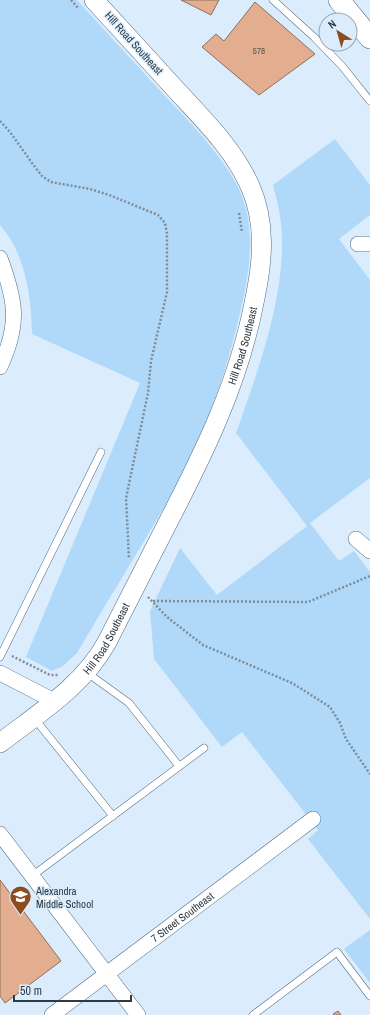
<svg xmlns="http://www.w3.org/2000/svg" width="370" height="1015" viewBox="0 0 370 1015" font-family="'Archivo Narrow',sans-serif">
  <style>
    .green { fill: #b0d9f9 }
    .building { fill: #e3ae8f; stroke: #8d6f5d }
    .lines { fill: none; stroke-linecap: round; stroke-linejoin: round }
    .service-casing { stroke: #4f6b80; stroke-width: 8 }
    .minor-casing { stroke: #4f6b80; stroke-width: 16 }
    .tertiary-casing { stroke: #4f6b80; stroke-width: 20 }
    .secondary-casing { stroke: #4f6b80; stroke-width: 22 }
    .path { stroke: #7e8c98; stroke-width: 2.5; stroke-dasharray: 2 2; stroke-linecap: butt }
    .service { stroke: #fff; stroke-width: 7 }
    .minor { stroke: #fff; stroke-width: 15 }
    .tertiary { stroke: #fff; stroke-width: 19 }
    .secondary { stroke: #fff; stroke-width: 21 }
    .labels { text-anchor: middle; stroke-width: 3; stroke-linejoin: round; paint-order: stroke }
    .number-label { font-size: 9px; fill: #5c5857 }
    .street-label { font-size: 11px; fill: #2f3b44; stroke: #dbedfc }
    .poi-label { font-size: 11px; fill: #2f3b44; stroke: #dbedfc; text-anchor: start }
  </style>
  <rect width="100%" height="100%" fill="#dbedfc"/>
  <!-- green -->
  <g class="green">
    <path d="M 0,0 L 77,0 C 106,32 135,63 164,95 C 190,122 217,150 236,183 C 258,224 250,270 240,313 C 226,374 205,435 174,490 C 143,545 109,598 77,653 L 63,666 L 52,671 L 26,657 L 140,383 L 32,334 C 31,296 26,255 0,225 Z"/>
    <path d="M 335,139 L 370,185 L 370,215 L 339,239 L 370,280 L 370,478 L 310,523 L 339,561 L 354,551 L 370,572 L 370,919 L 308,839 L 318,830 L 242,732 L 222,747 L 154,659 L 150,611 L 180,548 L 217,595 L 307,526 L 236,433 C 258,371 288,290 281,224 C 280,211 276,198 273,185 Z"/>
    <polygon points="370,930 370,983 344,949"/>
  </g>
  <!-- building -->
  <g class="building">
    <polygon points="181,0 219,0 211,15"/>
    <polygon points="255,2 315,54 259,95 202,47 216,34 224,41"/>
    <polygon points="0,880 61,961 5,1003 0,996"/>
    <polygon points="338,1011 341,1015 334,1015 333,1014"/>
  </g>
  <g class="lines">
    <defs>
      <g id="service">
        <polyline points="273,0 314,37 342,66 370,101"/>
        <polyline points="0,657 101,452"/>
        <polyline points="86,672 129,703 179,766"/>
        <polyline points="34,718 113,816"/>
        <polyline points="32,876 204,748"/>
        <polyline points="253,1015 337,952 370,996"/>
      </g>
      <g id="minor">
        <polyline points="358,244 370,244"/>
        <path d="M 0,258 C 16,301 20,324 0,367"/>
        <polyline points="356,539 370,551"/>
        <polyline points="0,673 54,701"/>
        <polyline points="0,834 138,1015"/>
        <path id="s1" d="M 52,1015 L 313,819"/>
      </g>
      <g id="tertiary">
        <path id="s2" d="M 0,743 C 39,713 83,686 107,642 C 125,606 144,570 162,534 C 202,457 239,384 255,298 C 263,260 266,222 250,186 C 234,150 205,121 179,93 C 151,62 122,31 94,0"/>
      </g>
      <polyline id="secondary" points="339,0 370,38"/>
    </defs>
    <!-- service casing -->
    <use href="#service" class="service-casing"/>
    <!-- minor casing -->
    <use href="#minor" class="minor-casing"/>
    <!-- tertiary casing -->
    <use href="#tertiary" class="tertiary-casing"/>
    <!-- secondary casing -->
    <use href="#secondary" class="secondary-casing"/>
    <!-- path -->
    <g class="path">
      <polyline points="71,0 78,8"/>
      <polyline points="0,121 10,132 32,163 42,176 51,182 90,189 109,195 158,215 165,223 167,234 167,292 151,361 148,393 126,498 129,559"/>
      <polyline points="239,213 242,232"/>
      <polyline points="148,597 167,617 203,645 292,683 330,707 340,723 346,739 370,774"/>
      <polyline points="153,601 308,602 370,576"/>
      <polyline points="12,656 50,675 58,675"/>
    </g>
    <!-- service -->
    <use href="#service" class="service"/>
    <!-- minor -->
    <use href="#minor" class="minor"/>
    <!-- tertiary -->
    <use href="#tertiary" class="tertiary"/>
    <!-- secondary -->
    <use href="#secondary" class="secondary"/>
  </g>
  <!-- icons -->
  <defs>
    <symbol id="school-pin" viewBox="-11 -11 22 30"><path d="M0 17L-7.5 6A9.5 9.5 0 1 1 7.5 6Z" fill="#8e4b1c" stroke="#dbedfc"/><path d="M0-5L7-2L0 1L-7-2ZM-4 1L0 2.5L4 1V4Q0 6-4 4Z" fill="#fff"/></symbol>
  </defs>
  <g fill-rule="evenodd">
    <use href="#school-pin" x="8" y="884" width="25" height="34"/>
  </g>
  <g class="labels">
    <!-- number labels -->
    <g class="number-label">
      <text x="259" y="54">578</text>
    </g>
    <!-- street labels -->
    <g class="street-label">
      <text transform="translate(134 43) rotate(48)" y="4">Hill Road Southeast</text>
      <text dy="4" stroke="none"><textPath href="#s2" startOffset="475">Hill Road Southeast</textPath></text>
      <text dy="4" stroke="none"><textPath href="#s2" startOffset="151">Hill Road Southeast</textPath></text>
      <text dy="4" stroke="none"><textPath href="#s1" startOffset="163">7 Street Southeast</textPath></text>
    </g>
    <!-- poi labels -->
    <g class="poi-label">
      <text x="36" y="895">Alexandra<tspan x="36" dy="13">Middle School</tspan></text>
    </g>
  </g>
  <!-- north arrow -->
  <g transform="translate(338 32) rotate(323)"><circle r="19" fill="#dbedfc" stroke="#96a6b2"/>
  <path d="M0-3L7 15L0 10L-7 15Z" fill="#8e4b1c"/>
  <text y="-6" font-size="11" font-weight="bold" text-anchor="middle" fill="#2f3b44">N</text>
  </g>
  <!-- scale -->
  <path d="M14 995v6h117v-6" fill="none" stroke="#2f3b44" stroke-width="2"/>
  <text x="20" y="995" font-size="12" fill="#2f3b44" stroke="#dbedfc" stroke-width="3" paint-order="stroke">50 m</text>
</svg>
